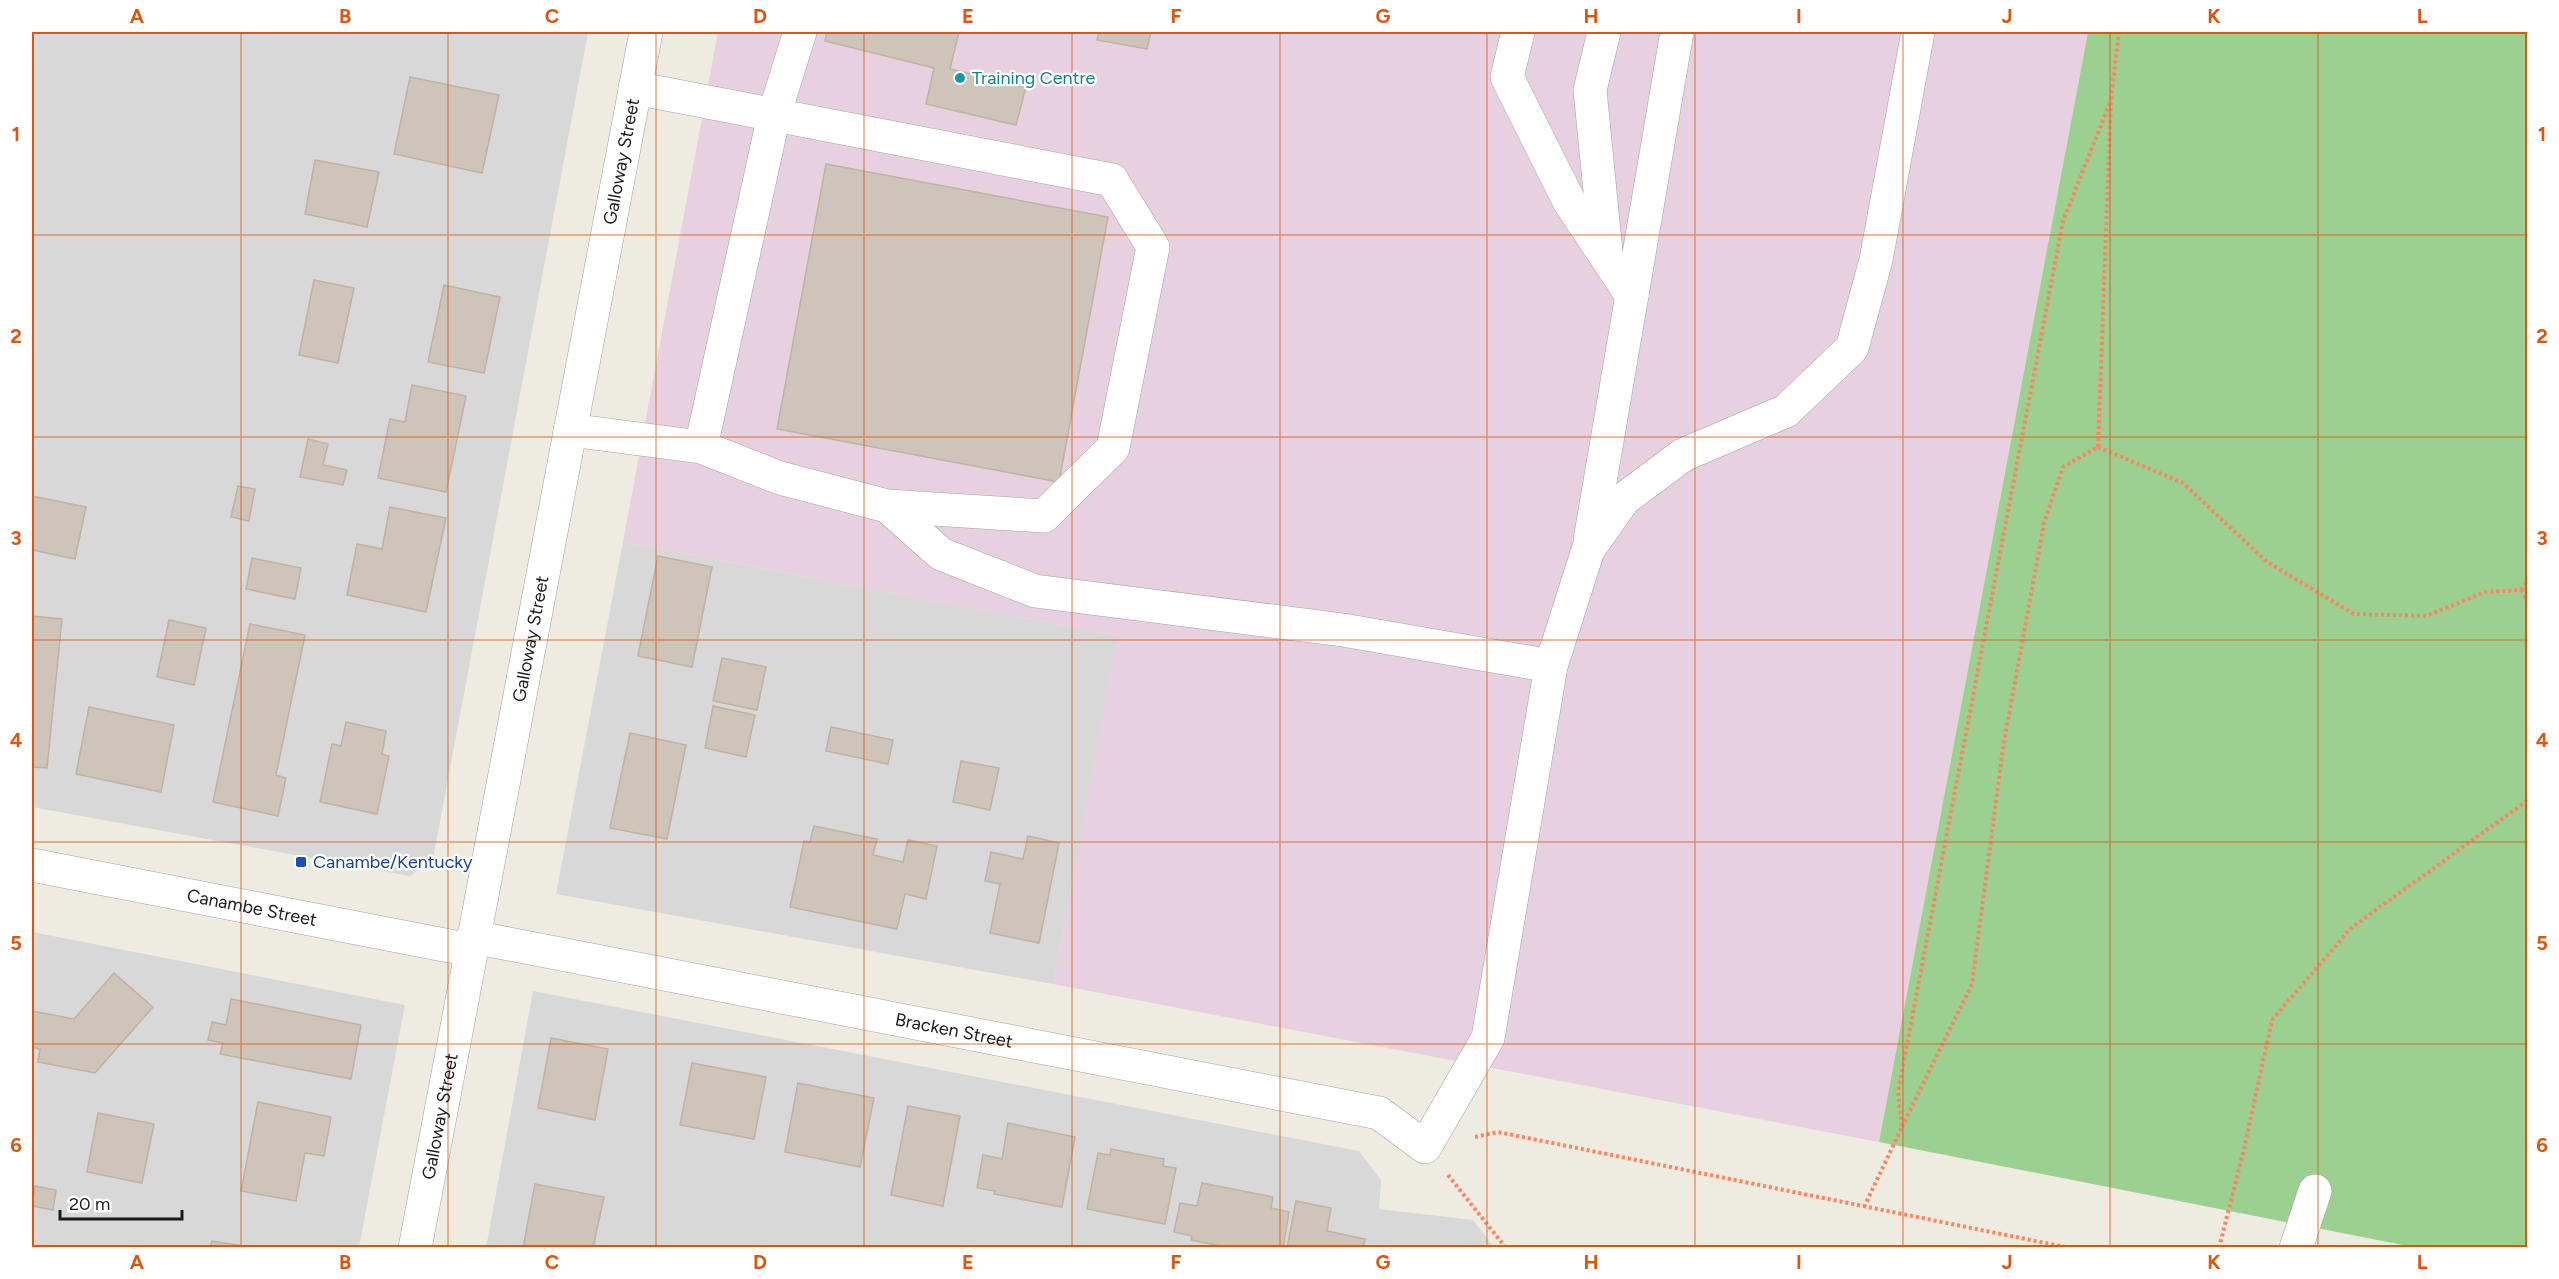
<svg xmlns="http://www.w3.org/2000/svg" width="2559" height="1279" viewBox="0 0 2559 1279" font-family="Figtree,sans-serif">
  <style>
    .residential { fill: #d9d8d8 }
    .industrial { fill: #e7d1e1 }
    .forest { fill: #9cd091 }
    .building { fill: #cec4b9; stroke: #c0b2a1; stroke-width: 1.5 }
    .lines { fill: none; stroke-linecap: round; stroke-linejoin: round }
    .minor-casing { stroke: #a2a2a2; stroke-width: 34 }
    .path { stroke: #ff835f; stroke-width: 4; stroke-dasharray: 3 3; stroke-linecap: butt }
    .minor { stroke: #fff; stroke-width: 33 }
    .grid { fill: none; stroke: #de560d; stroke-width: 1.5; stroke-opacity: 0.55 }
    .culture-dot { fill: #0f9aa8; stroke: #fff; stroke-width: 2 }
    .transit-dot { fill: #1a4fb4; stroke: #fff; stroke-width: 2 }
    .labels { text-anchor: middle; stroke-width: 4.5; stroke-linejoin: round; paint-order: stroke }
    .culture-label { font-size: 18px; fill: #0d838f; stroke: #fff; text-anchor: start }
    .street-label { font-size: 18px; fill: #1b1b1b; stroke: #fff }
    .transit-label { font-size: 18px; fill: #164399; stroke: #fff; text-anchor: start }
    .neatline { fill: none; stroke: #de560d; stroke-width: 2 }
    .grid-label { font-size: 20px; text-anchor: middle; font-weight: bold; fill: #de560d }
  </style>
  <rect width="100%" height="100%" fill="#eeebe0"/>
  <!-- residential -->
  <g class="residential">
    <polygon points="32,32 588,32 433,859 410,876 32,807"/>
    <polygon points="623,542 1118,636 1053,984 556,894"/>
    <polygon points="32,932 405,1005 359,1247 32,1247"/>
    <polygon points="533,991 1359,1151 1381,1180 1379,1209 1473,1220 1494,1247 486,1248"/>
  </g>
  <!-- industrial -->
  <polygon class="industrial" points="718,32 2088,32 1879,1142 1053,984 1117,636 623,542"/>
  <!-- forest -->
  <polygon class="forest" points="2088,32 2527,32 2527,1247 2413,1247 1879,1142"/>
  <!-- building -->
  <g class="building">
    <polygon points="827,32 959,32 950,69 1026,87 1016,125 926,104 934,68 825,41"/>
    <polygon points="1099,32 1151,32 1147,49 1097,40"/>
    <polygon points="410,77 499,95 482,173 394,154"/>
    <polygon points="315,160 379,172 367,227 305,214"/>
    <polygon points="826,164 1108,217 1059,482 777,429"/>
    <polygon points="314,280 354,288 338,363 299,355"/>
    <polygon points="444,285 500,297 484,373 428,362"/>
    <polygon points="412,385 466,396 446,492 378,478 390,419 405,422"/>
    <polygon points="308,439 328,444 323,465 347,470 343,485 300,477"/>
    <polygon points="238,486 255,489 249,521 231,517"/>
    <polygon points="32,496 86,507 75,559 32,550"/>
    <polygon points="390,507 446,518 426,612 347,595 357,544 382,549"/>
    <polygon points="658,556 712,567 692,667 638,656"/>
    <polygon points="252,558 301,568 295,599 246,589"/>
    <polygon points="32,616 62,619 47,768 32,767"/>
    <polygon points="169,620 206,628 194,685 157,677"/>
    <polygon points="250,624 305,635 276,775 286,778 278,816 213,802"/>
    <polygon points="722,658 766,667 757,710 713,701"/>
    <polygon points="713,706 755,715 746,757 705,748"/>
    <polygon points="89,707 174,725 161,792 76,774"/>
    <polygon points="346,722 386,731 382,754 389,756 377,814 320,802 332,744 341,746"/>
    <polygon points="831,727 893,740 888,764 826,751"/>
    <polygon points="630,733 686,745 667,839 610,828"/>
    <polygon points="961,761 999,768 990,810 953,802"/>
    <polygon points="814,826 877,839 873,855 903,862 908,840 937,846 926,899 905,894 897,929 790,907 804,841 810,842"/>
    <polygon points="1028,836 1059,843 1039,943 990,933 1000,884 985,881 991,852 1023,859"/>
    <polygon points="114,973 153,1007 95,1073 38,1062 40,1049 32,1047 32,1011 74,1019"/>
    <polygon points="231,999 361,1025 351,1079 220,1054 223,1043 208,1040 212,1022 226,1025"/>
    <polygon points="551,1038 608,1049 595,1120 538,1108"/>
    <polygon points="692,1063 766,1077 754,1139 680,1125"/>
    <polygon points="798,1083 874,1098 860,1167 785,1152"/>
    <polygon points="258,1102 331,1117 324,1156 305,1153 296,1201 241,1191"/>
    <polygon points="908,1106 960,1116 943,1206 891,1195"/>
    <polygon points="98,1113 154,1124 142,1183 87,1172"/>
    <polygon points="1008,1123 1075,1137 1062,1207 994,1194 995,1191 977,1188 983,1155 1002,1159"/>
    <polygon points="1111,1149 1164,1159 1163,1166 1176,1168 1165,1224 1087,1209 1098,1153 1110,1155"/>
    <polygon points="1202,1183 1273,1197 1271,1208 1289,1212 1283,1248 1230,1248 1191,1240 1192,1236 1174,1232 1180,1203 1197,1206"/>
    <polygon points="535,1184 604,1197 593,1248 523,1248"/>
    <polygon points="35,1186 56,1190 53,1210 32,1206"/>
    <polygon points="1296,1201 1331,1208 1327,1231 1365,1239 1363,1248 1287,1248"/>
    <polygon points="212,1241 244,1246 210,1248"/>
  </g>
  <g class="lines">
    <defs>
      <g id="minor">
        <polyline points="1518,32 1507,77 1570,203 1632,296"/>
        <polyline points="1604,32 1590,90 1606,252"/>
        <polyline points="570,430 701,447 780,478 887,506 1044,516 1113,448 1153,247 1112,180 635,88"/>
        <polyline points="701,447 774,115 800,32"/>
        <polyline points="887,506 941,554 1035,591 1343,630 1551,666"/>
        <polyline points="1590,540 1677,32"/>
        <path id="s1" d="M 32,865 L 470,950"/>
        <path id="s2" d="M 473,937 L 1379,1113 L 1425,1147 L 1488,1038 L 1551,666 L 1588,550 L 1624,499 L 1683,455 L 1786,411 L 1852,348 L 1876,260 L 1918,32"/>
        <path id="s3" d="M 415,1248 L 646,32"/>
        <polyline points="2296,1248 2315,1191"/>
      </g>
    </defs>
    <!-- minor casing -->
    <use href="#minor" class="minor-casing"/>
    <!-- path -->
    <g class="path">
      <polyline points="2098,447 2183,483 2267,562 2354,614 2426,616 2485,592 2521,590"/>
      <polyline points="2098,447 2111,100 2119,32"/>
      <polyline points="2521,590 2528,602"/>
      <polyline points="2521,590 2528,581"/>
      <polyline points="1902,1127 1972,984 2003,748 2044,523 2063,467 2098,447"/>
      <polyline points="1475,1137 1498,1132 2070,1248"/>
      <polyline points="1448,1175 1506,1248"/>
      <polyline points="1864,1207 1902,1127 1898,1092 2063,221 2111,100"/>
      <polyline points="2219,1248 2244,1149 2272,1020 2351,928 2528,800"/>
    </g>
    <!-- minor -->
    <use href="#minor" class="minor"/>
  </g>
  <!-- grid -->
  <path class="grid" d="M 241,32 L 241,1248M 448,32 L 448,1248M 656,32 L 656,1248M 864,32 L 864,1248M 1072,32 L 1072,1248M 1280,32 L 1280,1248M 1487,32 L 1487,1248M 1695,32 L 1695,1248M 1903,32 L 1903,1248M 2110,32 L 2110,1248M 2318,32 L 2318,1248M 32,235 L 2528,235M 32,437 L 2528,437M 32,640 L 2528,640M 32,842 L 2528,842M 32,1044 L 2528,1044"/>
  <!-- markers -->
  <circle class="culture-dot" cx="960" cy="78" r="6"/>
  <rect class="transit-dot" x="295" y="856" width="12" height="12" rx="3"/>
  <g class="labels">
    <!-- culture labels -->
    <g class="culture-label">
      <text x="972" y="84">Training Centre</text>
    </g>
    <!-- street labels -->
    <g class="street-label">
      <text dy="6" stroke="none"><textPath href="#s3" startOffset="1106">Galloway Street</textPath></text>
      <text dy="6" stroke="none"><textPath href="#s3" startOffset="620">Galloway Street</textPath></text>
      <text dy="6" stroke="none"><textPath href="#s1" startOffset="224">Canambe Street</textPath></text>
      <text dy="6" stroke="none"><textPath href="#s2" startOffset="490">Bracken Street</textPath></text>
      <text dy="6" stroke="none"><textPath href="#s3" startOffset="134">Galloway Street</textPath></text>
    </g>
    <!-- transit labels -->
    <g class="transit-label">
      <text x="313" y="868">Canambe/Kentucky</text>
    </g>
  </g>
  <!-- border -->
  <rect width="2559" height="1279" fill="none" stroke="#ffffff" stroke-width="66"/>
  <!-- scale -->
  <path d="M60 1210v9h122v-9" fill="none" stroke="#1b1b1b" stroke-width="3"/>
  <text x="69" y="1210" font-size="18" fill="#1b1b1b" stroke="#ffffff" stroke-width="4.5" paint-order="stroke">20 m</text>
  <rect x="33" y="33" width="2493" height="1213" class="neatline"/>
  <g class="grid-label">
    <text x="137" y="23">A</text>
    <text x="345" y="23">B</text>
    <text x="552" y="23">C</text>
    <text x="760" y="23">D</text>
    <text x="968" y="23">E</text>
    <text x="1176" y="23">F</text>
    <text x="1383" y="23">G</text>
    <text x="1591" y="23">H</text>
    <text x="1799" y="23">I</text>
    <text x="2007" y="23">J</text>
    <text x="2214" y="23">K</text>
    <text x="2422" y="23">L</text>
    <text x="16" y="141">1</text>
    <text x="2542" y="141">1</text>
    <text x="16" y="343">2</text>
    <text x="2542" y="343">2</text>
    <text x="16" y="545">3</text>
    <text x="2542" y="545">3</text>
    <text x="16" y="747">4</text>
    <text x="2542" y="747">4</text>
    <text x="16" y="950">5</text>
    <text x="2542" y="950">5</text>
    <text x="16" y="1152">6</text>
    <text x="2542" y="1152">6</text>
    <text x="137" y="1269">A</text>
    <text x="345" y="1269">B</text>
    <text x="552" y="1269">C</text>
    <text x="760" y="1269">D</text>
    <text x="968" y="1269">E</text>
    <text x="1176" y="1269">F</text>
    <text x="1383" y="1269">G</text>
    <text x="1591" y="1269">H</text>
    <text x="1799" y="1269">I</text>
    <text x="2007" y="1269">J</text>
    <text x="2214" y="1269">K</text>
    <text x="2422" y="1269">L</text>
  </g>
</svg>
